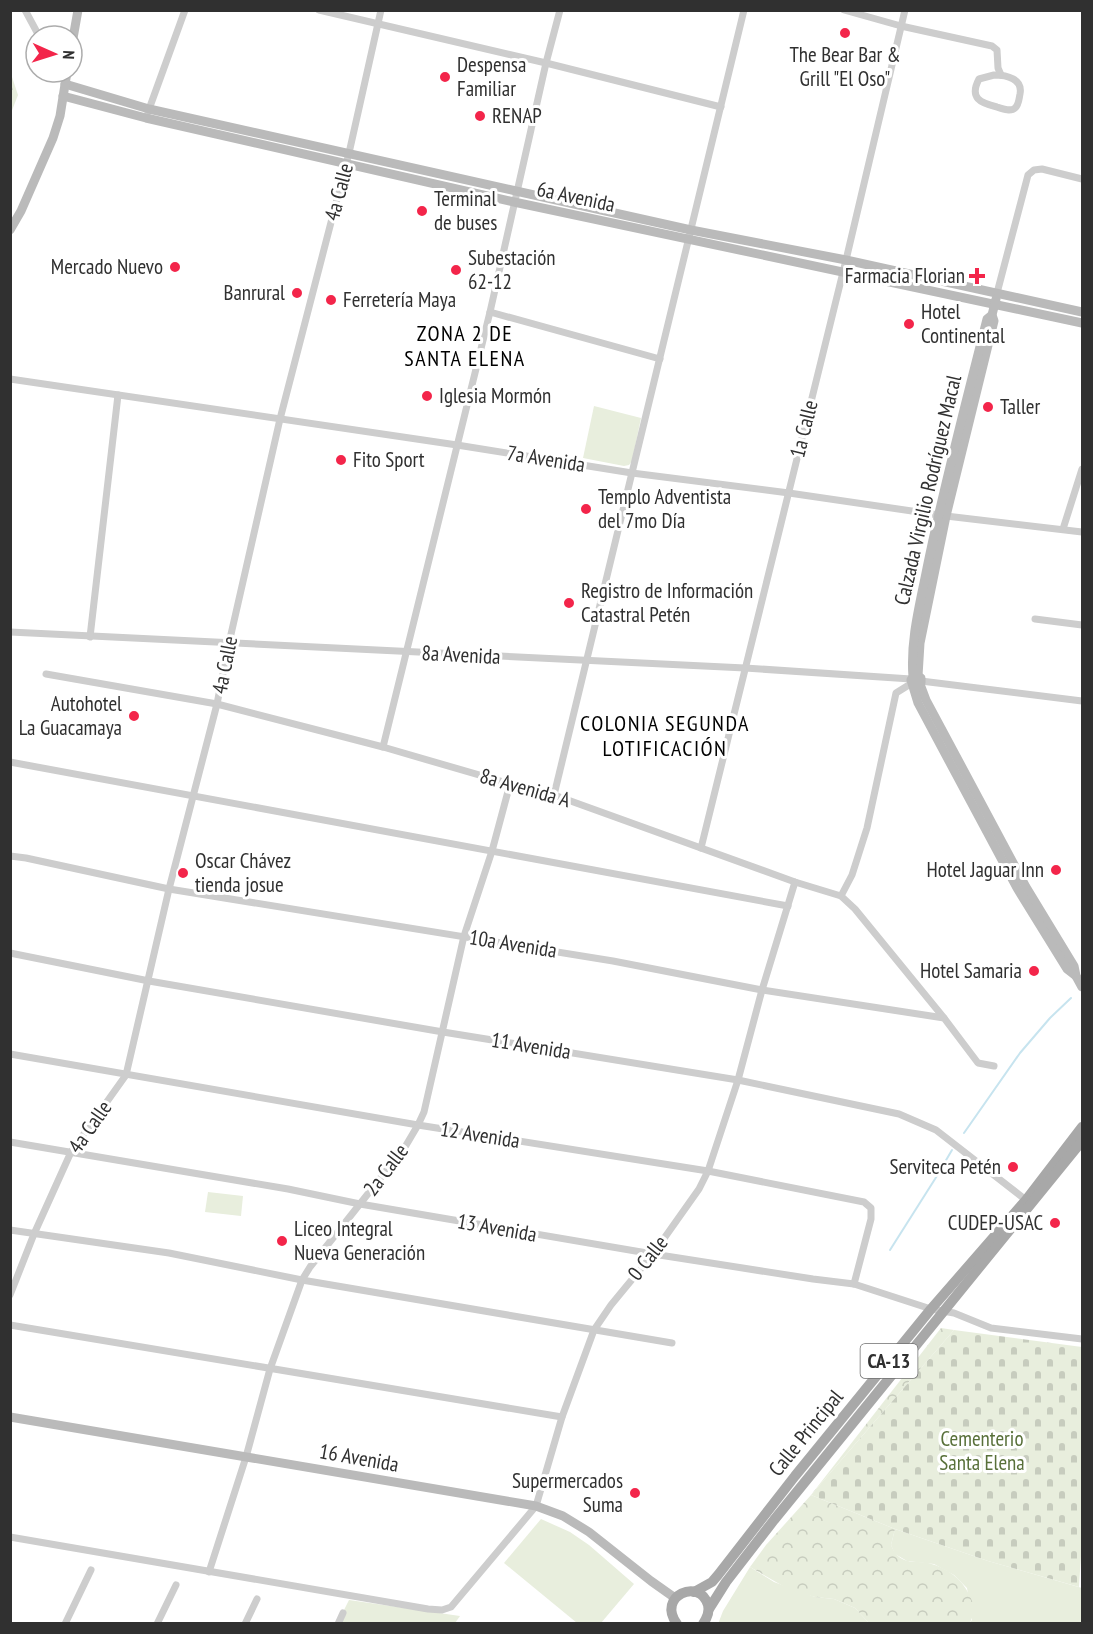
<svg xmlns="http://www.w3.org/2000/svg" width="1093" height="1634" viewBox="0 0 1093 1634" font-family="'PT Sans Narrow',sans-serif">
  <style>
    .grass { fill: #e8eedd }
    .forest { fill: url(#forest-crowns) }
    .cemetery { fill: url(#cemetery-stones) }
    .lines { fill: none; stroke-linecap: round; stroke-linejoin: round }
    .stream { stroke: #c7e4ef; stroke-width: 2 }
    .street { stroke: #cdcdcd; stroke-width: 7 }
    .secondary { stroke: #bababa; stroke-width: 9 }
    .primary { stroke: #a8a8a8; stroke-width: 10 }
    .poi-dot { fill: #f3254a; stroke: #fff; stroke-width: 2 }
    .labels { text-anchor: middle; stroke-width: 6; stroke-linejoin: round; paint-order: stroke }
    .shield { fill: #fff; stroke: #6e6e6e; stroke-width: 1.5 }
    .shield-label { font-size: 20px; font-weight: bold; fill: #303030 }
    .poi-label { font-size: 21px; fill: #303030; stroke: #fff; text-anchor: start }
    .street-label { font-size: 21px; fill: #303030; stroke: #fff }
    .park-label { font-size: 21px; fill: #587039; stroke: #fff }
    .neighbourhood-label { font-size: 22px; letter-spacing: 1.5px; fill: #000; stroke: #fff }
  </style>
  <defs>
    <pattern id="forest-crowns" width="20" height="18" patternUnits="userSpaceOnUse" patternTransform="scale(1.5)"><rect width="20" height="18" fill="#e8eedd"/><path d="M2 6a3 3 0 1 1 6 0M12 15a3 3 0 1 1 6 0" fill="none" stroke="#c7ccbe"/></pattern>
    <pattern id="cemetery-stones" width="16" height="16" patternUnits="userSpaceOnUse" patternTransform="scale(1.5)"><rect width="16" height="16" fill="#e8eedd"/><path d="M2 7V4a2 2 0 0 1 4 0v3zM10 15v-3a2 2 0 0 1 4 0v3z" fill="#c7ccbe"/></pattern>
  </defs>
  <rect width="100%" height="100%" fill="#fff"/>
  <!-- grass -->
  <g class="grass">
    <polygon points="594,406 641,418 632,461 629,465 624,466 583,458"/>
    <polygon points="208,1192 243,1196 241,1216 205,1212"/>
    <polygon points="541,1519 570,1532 589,1545 634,1584 601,1623 577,1623 504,1563"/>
    <polygon points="895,1529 988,1561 1082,1588 1082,1623 969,1623 972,1620 967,1588 954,1575 934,1564 907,1561 895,1554 891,1545"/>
    <polygon points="750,1567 774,1582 815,1597 834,1599 855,1608 868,1622 873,1623 718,1624 723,1611"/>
    <polygon points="349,1600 460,1616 455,1623 337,1624"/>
  </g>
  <!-- forest -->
  <g class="forest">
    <polygon points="11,74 18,95 11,113"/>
    <path d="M 941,1328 L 954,1330 L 811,1495 L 895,1529 L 891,1545 C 901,1569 917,1558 935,1565 C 954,1572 965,1583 972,1601 C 974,1608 974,1617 969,1624 L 873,1623 L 868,1622 L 855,1608 L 834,1599 L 815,1597 L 790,1590 L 750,1567 L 766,1545 L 811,1495 Z"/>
  </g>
  <!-- cemetery -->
  <polygon class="cemetery" points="954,1330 1082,1347 1082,1540 1079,1587 988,1561 895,1529 811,1495"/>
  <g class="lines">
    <!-- stream -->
    <g class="stream">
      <polyline points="964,1133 1020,1053 1050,1018 1071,998"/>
      <polyline points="890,1250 935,1179 952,1150"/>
    </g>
    <!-- street -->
    <g class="street">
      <polyline points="25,10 39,36"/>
      <polyline points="319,10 546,63 721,107"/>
      <polyline points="844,10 901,26 992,46 997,50 998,68 1001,75"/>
      <path d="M 994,75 C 1007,75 1023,79 1020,94 C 1019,98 1019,105 1015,108 C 1011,112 1003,109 997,107 C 980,103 969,98 979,79 Z"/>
      <polyline points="148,112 185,10"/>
      <polyline points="997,293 1028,175 1034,170 1042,169 1082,179"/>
      <polyline points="490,312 660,359"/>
      <polyline points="10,379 457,445 632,473 789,493 946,516 1082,532"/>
      <polyline points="1063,529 1082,469"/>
      <polyline points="1035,619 1082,625"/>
      <polyline points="10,632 745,668 911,679"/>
      <polyline points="90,637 118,395"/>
      <polyline points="46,674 217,704 383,747 510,784 554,795 795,882 841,896 855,909 944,1018"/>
      <polyline points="921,681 1082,701"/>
      <polyline points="383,747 490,312 546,63 560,10"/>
      <polyline points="10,762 788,906"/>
      <polyline points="554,795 744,10"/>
      <polyline points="701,848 846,260 905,10"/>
      <polyline points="10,856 26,858 169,889 613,961 762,990 944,1018 978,1063 994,1066"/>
      <polyline points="841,896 852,875 867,828 896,693 912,683"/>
      <polyline points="10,953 149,981 443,1032 738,1080 899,1114 936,1130 1026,1200"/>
      <polyline points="10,1054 418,1125 708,1171 864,1202 871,1208 871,1219 854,1284"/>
      <polyline points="10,1142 288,1189 360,1204 653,1254 813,1279 854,1284 931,1309 954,1313 991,1328 1082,1339"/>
      <polyline points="10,1230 169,1253 302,1280 672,1343"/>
      <polyline points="10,1295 34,1234 71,1152 126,1075 169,889 217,704 229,643 280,419 349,153 381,10"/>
      <polyline points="10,1325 562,1417"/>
      <polyline points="10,1537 428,1609 442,1610 451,1607 536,1506 562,1417 594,1330 611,1305 653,1254 699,1189 708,1171 738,1080 762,990 795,882"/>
      <polyline points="209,1572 246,1457 270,1369 302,1280 310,1267 405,1147 418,1125 424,1112 464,936 492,851 510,784"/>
      <polyline points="65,1624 91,1570"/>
      <polyline points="157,1624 176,1585"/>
      <polyline points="245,1624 257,1599"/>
      <polyline points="338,1624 343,1613"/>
    </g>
    <!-- secondary -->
    <g class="secondary">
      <polyline points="72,44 78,10"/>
      <polyline points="65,84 149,109 516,191 691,230 846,260 1082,312"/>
      <polyline points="63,96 146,118 514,202 1082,323"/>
      <polyline points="10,230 21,211 53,138 60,116 67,72"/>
      <polyline points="918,676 920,643 946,516 994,321 992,315 996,299"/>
      <path d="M 913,677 C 910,640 920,604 927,568 C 944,485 966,402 987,319 L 992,315"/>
      <polyline points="920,684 926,700 1026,887 1074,966 1076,976 1082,987"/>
      <polyline points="914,685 918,685 921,683 921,678 918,676 914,676 911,680 918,703 1017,888 1067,969 1076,976"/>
      <polyline points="10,1417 536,1506 563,1516 589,1532 651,1581 675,1598"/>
    </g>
    <!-- primary -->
    <g class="primary">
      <polyline points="694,1592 712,1582 718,1575 795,1476 931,1309 1026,1200 1082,1127"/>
      <polyline points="709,1609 726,1582 774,1520 1082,1141"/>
      <path d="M 677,1624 C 656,1596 700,1577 708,1605 C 710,1612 707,1618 703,1624"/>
    </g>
  </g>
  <!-- markers -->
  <g class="poi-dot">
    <circle cx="845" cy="33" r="6"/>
    <circle cx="445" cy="77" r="6"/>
    <circle cx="480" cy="116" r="6"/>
    <circle cx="422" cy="211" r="6"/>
    <circle cx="175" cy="267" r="6"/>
    <circle cx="456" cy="270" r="6"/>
    <path d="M974 267h6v6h6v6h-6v6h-6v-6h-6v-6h6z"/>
    <circle cx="297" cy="293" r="6"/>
    <circle cx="331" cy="300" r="6"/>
    <circle cx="909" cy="324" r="6"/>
    <circle cx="427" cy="396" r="6"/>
    <circle cx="988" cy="407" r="6"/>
    <circle cx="341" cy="460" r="6"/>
    <circle cx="586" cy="509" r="6"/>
    <circle cx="569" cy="603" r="6"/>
    <circle cx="134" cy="716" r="6"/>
    <circle cx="1056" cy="870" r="6"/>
    <circle cx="183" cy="873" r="6"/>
    <circle cx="1034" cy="971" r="6"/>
    <circle cx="1013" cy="1167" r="6"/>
    <circle cx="1055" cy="1223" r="6"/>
    <circle cx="282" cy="1241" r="6"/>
    <circle cx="635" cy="1493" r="6"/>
  </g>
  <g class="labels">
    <!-- shield labels -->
    <rect class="shield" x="860.5" y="1344" width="57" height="34" rx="4.5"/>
    <g class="shield-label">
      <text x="889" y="1368">CA-13</text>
    </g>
    <!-- poi labels -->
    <g class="poi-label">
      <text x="845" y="62" text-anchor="middle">The Bear Bar &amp;<tspan x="845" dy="24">Grill "El Oso"</tspan></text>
      <text x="457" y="72">Despensa<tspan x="457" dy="24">Familiar</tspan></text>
      <text x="492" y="123">RENAP</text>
      <text x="434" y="206">Terminal<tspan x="434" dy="24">de buses</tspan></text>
      <text x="468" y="265">Subestación<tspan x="468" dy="24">62-12</tspan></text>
      <text x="163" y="274" text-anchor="end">Mercado Nuevo</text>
      <text x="965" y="283" text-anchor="end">Farmacia Florian</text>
      <text x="285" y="300" text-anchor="end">Banrural</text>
      <text x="343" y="307">Ferretería Maya</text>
      <text x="921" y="319">Hotel<tspan x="921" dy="24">Continental</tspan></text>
      <text x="439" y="403">Iglesia Mormón</text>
      <text x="1000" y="414">Taller</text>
      <text x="353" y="467">Fito Sport</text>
      <text x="598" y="504">Templo Adventista<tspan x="598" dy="24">del 7mo Día</tspan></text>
      <text x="581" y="598">Registro de Información<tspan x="581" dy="24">Catastral Petén</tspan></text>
      <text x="122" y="711" text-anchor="end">Autohotel<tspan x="122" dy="24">La Guacamaya</tspan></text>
      <text x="195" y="868">Oscar Chávez<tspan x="195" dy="24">tienda josue</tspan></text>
      <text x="1044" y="877" text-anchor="end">Hotel Jaguar Inn</text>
      <text x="1022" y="978" text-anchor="end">Hotel Samaria</text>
      <text x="1001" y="1174" text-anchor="end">Serviteca Petén</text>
      <text x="1043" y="1230" text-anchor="end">CUDEP-USAC</text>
      <text x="294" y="1236">Liceo Integral<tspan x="294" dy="24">Nueva Generación</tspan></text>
      <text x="623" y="1488" text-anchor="end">Supermercados<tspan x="623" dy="24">Suma</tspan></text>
    </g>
    <!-- street labels -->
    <g class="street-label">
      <text transform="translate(339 192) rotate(-75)" y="7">4a Calle</text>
      <text transform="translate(576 197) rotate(12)" y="7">6a Avenida</text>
      <text transform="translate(804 429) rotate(-76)" y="7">1a Calle</text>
      <text transform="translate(546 459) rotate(9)" y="7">7a Avenida</text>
      <text transform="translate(928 490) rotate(-77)" y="7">Calzada Virgilio Rodríguez Macal</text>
      <text transform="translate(461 655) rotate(3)" y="7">8a Avenida</text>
      <text transform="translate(225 665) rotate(-79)" y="7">4a Calle</text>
      <text transform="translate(525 788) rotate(16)" y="7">8a Avenida A</text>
      <text transform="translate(513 944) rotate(9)" y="7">10a Avenida</text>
      <text transform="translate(531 1046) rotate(9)" y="7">11 Avenida</text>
      <text transform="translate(90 1127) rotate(-55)" y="7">4a Calle</text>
      <text transform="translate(480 1135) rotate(9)" y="7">12 Avenida</text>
      <text transform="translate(386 1170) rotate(-53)" y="7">2a Calle</text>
      <text transform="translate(497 1228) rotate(10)" y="7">13 Avenida</text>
      <text transform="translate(648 1258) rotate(-52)" y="7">0 Calle</text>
      <text transform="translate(806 1433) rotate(-51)" y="7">Calle Principal</text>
      <text transform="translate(359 1458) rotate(10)" y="7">16 Avenida</text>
    </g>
    <!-- park labels -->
    <g class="park-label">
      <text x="982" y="1446">Cementerio<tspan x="982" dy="24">Santa Elena</tspan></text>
    </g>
    <!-- neighbourhood labels -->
    <g class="neighbourhood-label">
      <text x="465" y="341">ZONA 2 DE<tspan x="465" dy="25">SANTA ELENA</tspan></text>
      <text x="665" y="731">COLONIA SEGUNDA<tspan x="665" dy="25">LOTIFICACIÓN</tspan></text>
    </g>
  </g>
  <!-- border -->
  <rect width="1093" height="1634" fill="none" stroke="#303030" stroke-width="24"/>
  <!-- north arrow -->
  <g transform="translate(54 54) rotate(93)"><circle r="28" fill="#ffffff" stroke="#acacac" stroke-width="1.5"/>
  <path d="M0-4.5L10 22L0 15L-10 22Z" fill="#f3254a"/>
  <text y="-9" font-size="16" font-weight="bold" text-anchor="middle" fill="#303030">N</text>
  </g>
</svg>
